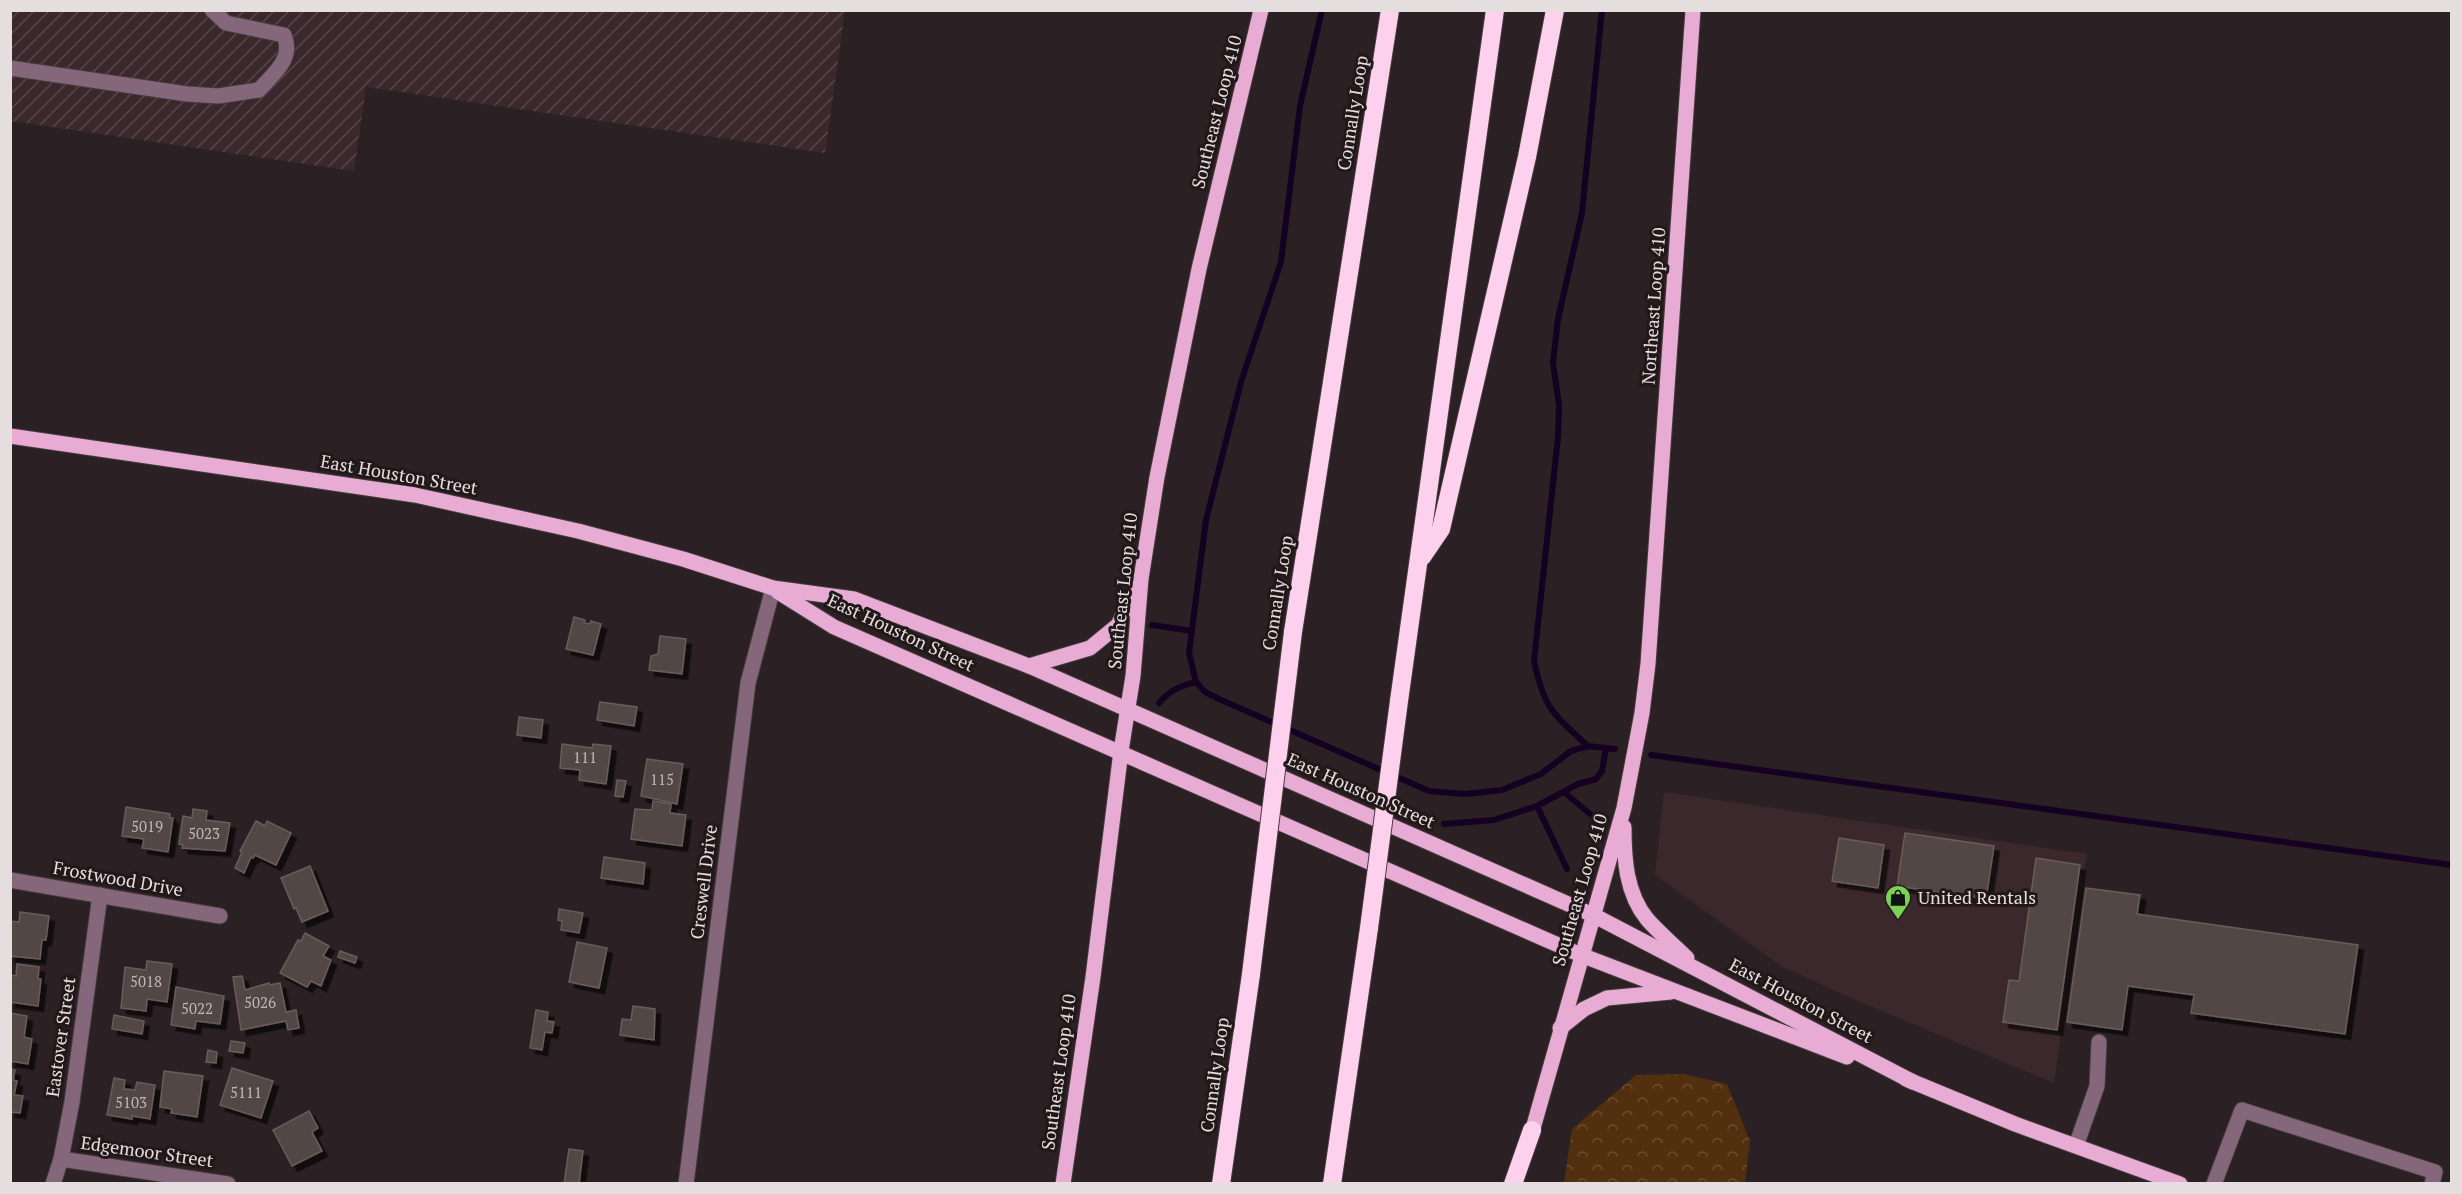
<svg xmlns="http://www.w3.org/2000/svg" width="2462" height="1194" viewBox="0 0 2462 1194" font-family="'PT Serif',serif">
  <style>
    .built { fill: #3a282c }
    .industrial { fill: url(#industrial-furrows) }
    .forest { fill: url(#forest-crowns) }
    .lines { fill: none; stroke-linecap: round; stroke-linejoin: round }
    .stream { stroke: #150021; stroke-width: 6 }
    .building { fill: #534744; stroke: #695c5a; stroke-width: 1.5; filter: url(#shadow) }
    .minor-casing { stroke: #453b3d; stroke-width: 17 }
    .major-casing { stroke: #453b3d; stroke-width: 17 }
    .highway-casing { stroke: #453b3d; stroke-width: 20 }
    .minor { stroke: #85677b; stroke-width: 15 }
    .major { stroke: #e8abd3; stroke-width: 15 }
    .highway { stroke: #fdd1ee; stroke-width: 18 }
    .highway-bridge-casing { stroke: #453b3d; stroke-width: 20; stroke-linecap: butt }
    .highway-bridge { stroke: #fdd1ee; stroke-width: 18 }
    .labels { text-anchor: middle; stroke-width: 6; stroke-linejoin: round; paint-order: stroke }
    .number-label { font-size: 15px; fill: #c0b8b8 }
    .street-label { font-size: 18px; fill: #e5dedf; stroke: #221719 }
    .poi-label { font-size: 18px; fill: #e5dedf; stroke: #221719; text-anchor: start }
  </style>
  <defs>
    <pattern id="industrial-furrows" width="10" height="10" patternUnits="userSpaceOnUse" patternTransform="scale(1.5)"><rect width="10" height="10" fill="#3a282c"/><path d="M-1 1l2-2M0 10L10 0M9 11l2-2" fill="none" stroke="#56474a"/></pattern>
    <pattern id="forest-crowns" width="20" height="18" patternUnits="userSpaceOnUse" patternTransform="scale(1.5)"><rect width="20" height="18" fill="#522f0f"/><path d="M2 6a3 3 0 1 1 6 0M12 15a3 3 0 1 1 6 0" fill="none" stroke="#6b4d32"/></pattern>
    <filter id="shadow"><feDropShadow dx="5.5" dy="5.5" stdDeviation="0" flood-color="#0009"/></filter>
  </defs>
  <rect width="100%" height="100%" fill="#2b2023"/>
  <!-- built -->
  <polygon class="built" points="1664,792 2087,854 2054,1083 1851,998 1783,967 1655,875"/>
  <!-- industrial -->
  <polygon class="industrial" points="11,11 845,11 825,153 366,87 354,171 11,121"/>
  <!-- forest -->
  <polygon class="forest" points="1684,1074 1727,1084 1750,1141 1745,1183 1564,1183 1572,1129 1636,1075"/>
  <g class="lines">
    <!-- stream -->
    <g class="stream">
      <polyline points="1322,10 1300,106 1281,262 1241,382 1206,520 1189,653 1196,682 1205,692 1219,699 1429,791 1465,794 1502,790 1541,774 1571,751 1588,746 1615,749"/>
      <polyline points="1152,625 1192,631"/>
      <path d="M 1159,703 C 1170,690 1180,686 1196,682"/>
      <path d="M 1588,746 C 1553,714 1544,709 1534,661 L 1558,437 L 1559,405 L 1553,363 L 1558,319 L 1582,213 L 1602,10"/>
      <polyline points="1651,755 2452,865"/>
      <polyline points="1565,793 1602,824"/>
      <polyline points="1537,806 1567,869"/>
      <polyline points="1444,824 1494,820 1537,806 1578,784 1596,779 1602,771 1606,748"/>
    </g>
  </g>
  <!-- building -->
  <g class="building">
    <polygon points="574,617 585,620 584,623 590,624 591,621 601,624 593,655 566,649"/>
    <polygon points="660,636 686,639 682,674 649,670 651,656 658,654"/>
    <polygon points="600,702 637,707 634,726 597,720"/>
    <polygon points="519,717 543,720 541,738 517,735"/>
    <polygon points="562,744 592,748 593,744 611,746 606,784 579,780 580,770 560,768"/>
    <polygon points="647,759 683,764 677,804 641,796"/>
    <polygon points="617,780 626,781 623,797 615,796"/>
    <polygon points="653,801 671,804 670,813 686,815 682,846 631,839 635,809 652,810"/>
    <polygon points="126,807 170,814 170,818 173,818 168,852 142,848 144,839 122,836"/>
    <polygon points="193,809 207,811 206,820 230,823 225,851 182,848 183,845 179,844 183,816 192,818"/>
    <polygon points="256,821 265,826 267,821 291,833 276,865 255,855 253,858 251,857 244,873 235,868 242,852 240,851"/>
    <polygon points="1905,833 1994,846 1986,899 1897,886"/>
    <polygon points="1839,838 1884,845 1878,888 1832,881"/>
    <polygon points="604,857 645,863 643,884 601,878"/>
    <polygon points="2036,858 2080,865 2057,1030 2003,1022 2009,980 2019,981"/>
    <polygon points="310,866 328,911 302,922 296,908 294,909 281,878"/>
    <polygon points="2086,888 2140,895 2137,914 2358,945 2345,1034 2191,1013 2194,995 2128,986 2122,1030 2067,1022"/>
    <polygon points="559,909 583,913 579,933 561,930 562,921 558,920"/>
    <polygon points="20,912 49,916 46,940 42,940 40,959 10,956 10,921 19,922"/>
    <polygon points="305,933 329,946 323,956 331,960 321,986 311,981 307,987 280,973 298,940 301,941"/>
    <polygon points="577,942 607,948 599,988 569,982"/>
    <polygon points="340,951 357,957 355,963 338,957"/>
    <polygon points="147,961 172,964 167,1002 147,999 146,1011 121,1008 125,967 146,970"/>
    <polygon points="17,964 39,967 38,979 41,979 38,1006 10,1002 10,975 16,976"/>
    <polygon points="242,976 245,990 269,983 270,985 280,983 286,1012 296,1010 299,1028 288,1030 286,1021 241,1030 233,977"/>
    <polygon points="176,987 224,996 220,1024 196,1021 195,1029 171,1025"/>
    <polygon points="633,1006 655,1009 654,1040 620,1035 622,1019 631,1020"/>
    <polygon points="536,1010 548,1012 547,1021 554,1022 552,1033 545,1032 542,1050 530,1048"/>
    <polygon points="10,1013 27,1016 24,1037 32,1039 28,1064 10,1061"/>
    <polygon points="114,1015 144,1021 142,1034 112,1029"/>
    <polygon points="231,1041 245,1043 243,1053 229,1051"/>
    <polygon points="208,1050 217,1052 216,1063 206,1062"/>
    <polygon points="232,1068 273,1081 261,1118 220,1105"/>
    <polygon points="10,1069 15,1070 13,1080 17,1081 14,1095 23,1096 20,1113 10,1112"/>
    <polygon points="164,1071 203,1076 197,1117 171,1113 172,1109 160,1107"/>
    <polygon points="114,1078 125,1080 124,1089 135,1090 137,1082 155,1085 150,1119 132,1116 132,1119 107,1115"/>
    <polygon points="309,1111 318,1128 312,1132 322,1151 292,1166 273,1130"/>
    <polygon points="569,1149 583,1151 579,1184 564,1184"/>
  </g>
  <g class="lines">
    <defs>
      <g id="minor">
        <path d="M 10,68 L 187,94 L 218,96 L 259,90 C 274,73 294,59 284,35 L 226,23 L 212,10"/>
        <polyline points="10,880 220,916"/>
        <polyline points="2076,1146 2097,1086 2099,1042"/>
        <polyline points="61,1159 228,1184"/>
        <polyline points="53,1184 61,1159 72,1102 100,895"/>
        <polyline points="686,1184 748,683 773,588"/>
        <polyline points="2214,1184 2242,1110 2435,1172 2432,1184"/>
      </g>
      <g id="major">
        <polyline points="10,436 415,495 578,531 683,559 773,588 854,599 1029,666 1593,915 1913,1082"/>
        <polyline points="778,592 834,627 1581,955 1847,1057"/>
        <polyline points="1029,666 1090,648 1118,625 1137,587"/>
        <path d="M 1624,827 C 1624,859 1626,893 1647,919 C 1659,933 1674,945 1687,958"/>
        <polyline points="1560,1028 1584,1009 1607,998 1671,992"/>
        <polyline points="1906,1079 2015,1124 2180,1184"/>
        <polyline points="1530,1139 1624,808 1642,713 1648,664 1693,10"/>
        <polyline points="1063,1184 1093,977 1121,751 1133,676 1141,579 1157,477 1199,269 1261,10"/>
      </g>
      <g id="highway">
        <polyline points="1422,557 1441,529 1527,157 1555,10"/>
        <polyline points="1293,632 1390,10"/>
        <polyline points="1399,701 1495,10"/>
        <polyline points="1221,1184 1251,974"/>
        <polyline points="1332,1184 1369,928"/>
        <polyline points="1513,1184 1532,1130"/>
      </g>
    </defs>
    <!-- minor casing -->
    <use href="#minor" class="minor-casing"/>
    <!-- major casing -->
    <use href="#major" class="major-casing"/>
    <!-- highway casing -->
    <use href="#highway" class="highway-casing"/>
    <!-- minor -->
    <use href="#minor" class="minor"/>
    <!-- major -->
    <use href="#major" class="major"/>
    <!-- highway -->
    <use href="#highway" class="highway"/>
    <defs>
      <g id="highway-bridge">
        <polyline points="1369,928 1399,701"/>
        <polyline points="1251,974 1293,632"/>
      </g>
    </defs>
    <!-- highway-bridge casing -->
    <use href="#highway-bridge" class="highway-bridge-casing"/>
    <!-- highway-bridge -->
    <use href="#highway-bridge" class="highway-bridge"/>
  </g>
  <!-- icons -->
  <defs>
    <symbol id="shop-pin" viewBox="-11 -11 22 30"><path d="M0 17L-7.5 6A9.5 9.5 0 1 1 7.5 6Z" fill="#7ad156" stroke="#221719"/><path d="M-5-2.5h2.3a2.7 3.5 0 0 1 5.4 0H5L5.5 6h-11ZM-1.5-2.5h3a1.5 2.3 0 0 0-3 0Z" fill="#111"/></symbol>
  </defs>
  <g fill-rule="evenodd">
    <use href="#shop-pin" x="1883" y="883" width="30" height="40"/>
  </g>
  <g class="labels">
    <!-- number labels -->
    <g class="number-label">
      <text x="585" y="763">111</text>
      <text x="662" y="785">115</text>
      <text x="147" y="832">5019</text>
      <text x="204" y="839">5023</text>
      <text x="146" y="987">5018</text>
      <text x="260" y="1008">5026</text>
      <text x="197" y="1014">5022</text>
      <text x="246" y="1098">5111</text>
      <text x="131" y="1108">5103</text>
    </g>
    <!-- street labels -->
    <g class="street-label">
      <text transform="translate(1217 112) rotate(-76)" y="6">Southeast Loop 410</text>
      <text transform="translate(1353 113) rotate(-81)" y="6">Connally Loop</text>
      <text transform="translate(1654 306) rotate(-86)" y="6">Northeast Loop 410</text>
      <text transform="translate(399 475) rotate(10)" y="6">East Houston Street</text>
      <text transform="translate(1123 591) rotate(-84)" y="6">Southeast Loop 410</text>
      <text transform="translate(1278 593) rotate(-81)" y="6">Connally Loop</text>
      <text transform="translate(901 633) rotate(25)" y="6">East Houston Street</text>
      <text transform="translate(1361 791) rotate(24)" y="6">East Houston Street</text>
      <text transform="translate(118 879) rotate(10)" y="6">Frostwood Drive</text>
      <text transform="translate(704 882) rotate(-83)" y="6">Creswell Drive</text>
      <text transform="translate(1580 890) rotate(-74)" y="6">Southeast Loop 410</text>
      <text transform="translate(1801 1001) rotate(28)" y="6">East Houston Street</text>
      <text transform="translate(61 1037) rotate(-82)" y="6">Eastover Street</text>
      <text transform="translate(1059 1072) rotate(-82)" y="6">Southeast Loop 410</text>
      <text transform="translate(1215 1075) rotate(-82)" y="6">Connally Loop</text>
      <text transform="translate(147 1152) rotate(8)" y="6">Edgemoor Street</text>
    </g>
    <!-- poi labels -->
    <g class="poi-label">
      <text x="1918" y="904">United Rentals</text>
    </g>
  </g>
  <!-- border -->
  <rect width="2462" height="1194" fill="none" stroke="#e5dedf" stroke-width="24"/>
</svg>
